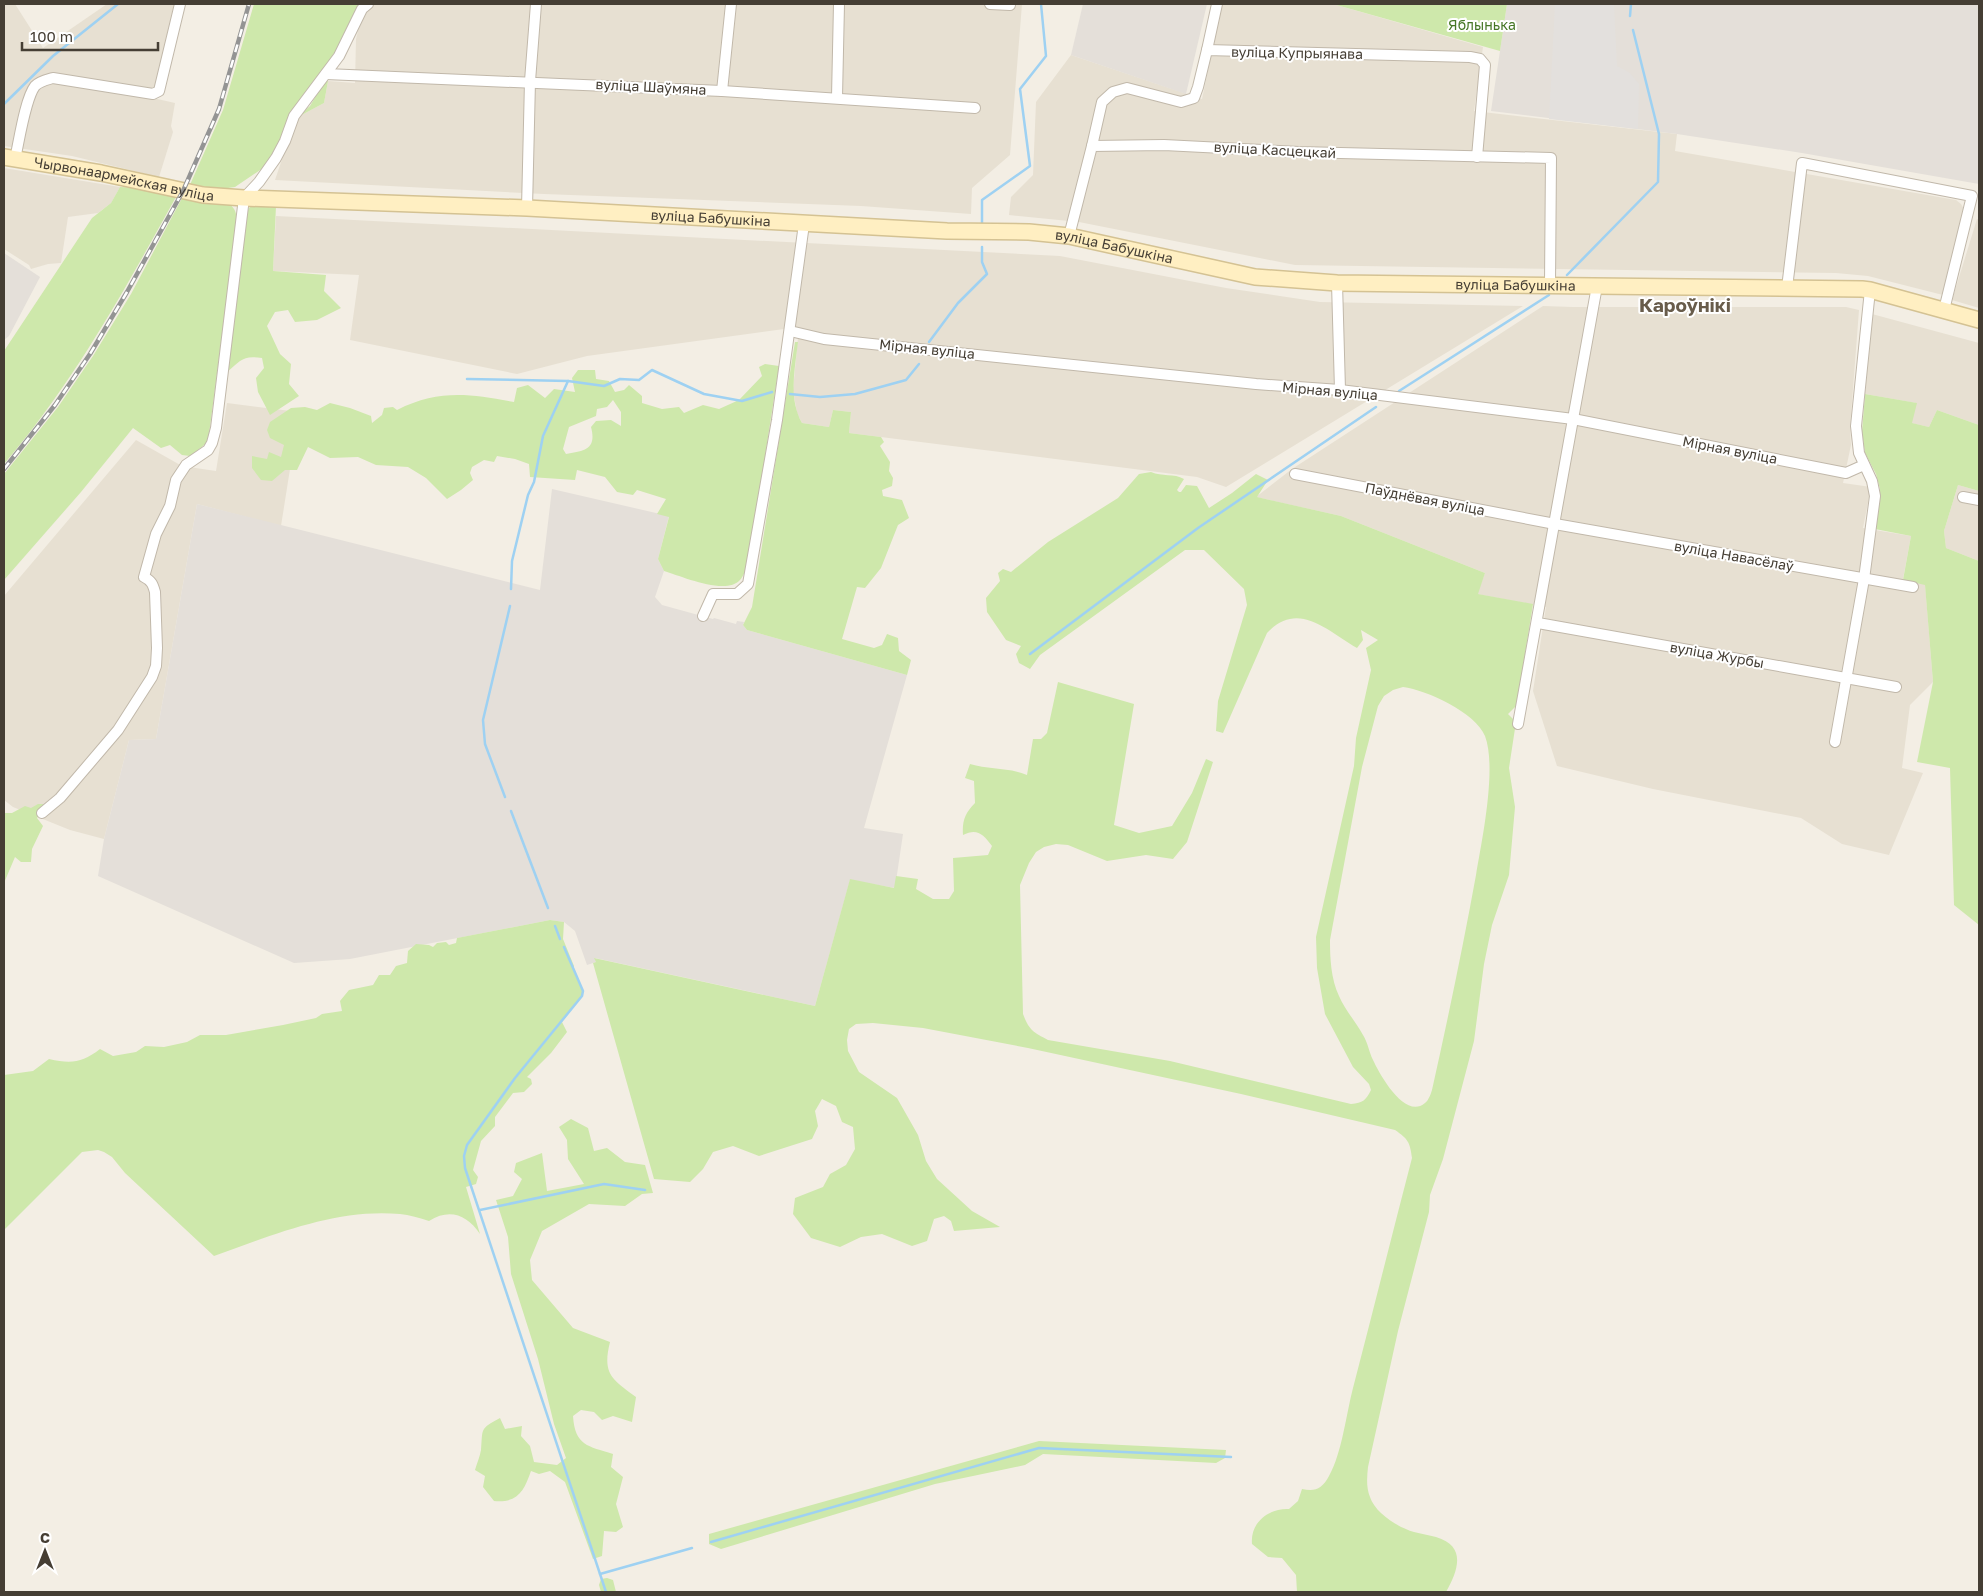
<svg xmlns="http://www.w3.org/2000/svg" width="1983" height="1596" viewBox="0 0 1983 1596" font-family="'Golos Text',sans-serif">
  <style>
    .residential { fill: #e7e0d2 }
    .industrial { fill: #e4dfd9 }
    .green { fill: #cee8ab; fill-rule: evenodd }
    .parking { fill: #e3e0dd }
    .lines { fill: none; stroke-linecap: round; stroke-linejoin: round }
    .stream { stroke: #9ed1f2; stroke-width: 2.5 }
    .street-casing { stroke: #c1b8aa; stroke-width: 12 }
    .secondary-casing { stroke: #d4c293; stroke-width: 18 }
    .street { stroke: #fff; stroke-width: 10 }
    .secondary { stroke: #ffefc2; stroke-width: 15 }
    .rail-casing { stroke: #949494; stroke-width: 4.5 }
    .rail { stroke: #fff; stroke-width: 2.5; stroke-dasharray: 8; stroke-linecap: butt }
    .labels { text-anchor: middle; stroke-width: 4; stroke-linejoin: round; paint-order: stroke }
    .park-label { font-size: 14px; fill: #467726; stroke: #fff }
    .street-label { font-size: 14px; fill: #453e34; stroke: #fff }
    .district-label { font-size: 19px; font-weight: bold; fill: #685c4b; stroke: #fff }
  </style>
  <rect width="100%" height="100%" fill="#f3eee4"/>
  <!-- residential -->
  <g class="residential">
    <polygon points="4,4 15,4 43,48 107,4 174,4 153,98 175,103 171,126 173,132 159,177 72,156 4,146"/>
    <polygon points="368,4 1022,4 1010,155 972,188 971,214 861,206 544,194 275,180 296,118 324,103 328,81 355,83 356,39 359,27 370,6"/>
    <polygon points="1222,4 1333,4 1483,47 1474,111 1677,134 1675,151 1956,200 1961,204 1965,211 1943,295 1868,276 1836,273 1295,265 1079,222 1009,215 1011,197 1033,175 1036,102 1071,55 1202,99"/>
    <polygon points="4,168 120,187 111,203 98,213 68,217 61,263 48,264 31,269 29,265 4,249"/>
    <polygon points="276,216 1060,256 1226,288 1320,302 1523,306 1226,487 1197,477 849,433 851,412 833,410 829,427 802,423 797,413 793,390 799,327 587,356 517,374 350,340 359,275 273,271"/>
    <polygon points="1977,219 1979,220 1979,308 1952,300"/>
    <polygon points="1543,306 1573,307 1846,307 1859,310 1850,428 1851,445 1843,483 1871,487 1863,528 1911,536 1903,579 1925,584 1933,682 1910,705 1902,768 1923,773 1889,855 1842,844 1801,818 1653,789 1557,766 1533,691 1546,607 1477,594 1485,573 1341,516 1256,497 1292,469"/>
    <polygon points="1872,314 1979,343 1979,425 1937,410 1929,427 1911,423 1916,403 1865,394"/>
    <polygon points="227,403 299,412 281,526 197,504 156,739 129,740 104,839 70,830 13,807 4,800 4,596 136,440 182,466 216,471"/>
    <polygon points="1958,485 1979,491 1979,561 1946,548 1944,531"/>
  </g>
  <!-- industrial -->
  <g class="industrial">
    <polygon points="1083,4 1207,4 1186,94 1071,55"/>
    <polygon points="1507,4 1979,4 1979,184 1802,153 1677,134 1491,111"/>
    <polygon points="4,253 40,277 9,336 4,340"/>
    <polygon points="552,489 669,516 658,559 664,571 655,597 662,605 713,619 714,618 736,624 737,621 744,622 743,625 747,630 907,675 864,828 903,834 895,888 850,880 815,1006 595,958 596,962 587,965 575,931 564,922 550,920 350,959 294,963 98,876 104,839 129,740 156,739 197,504 540,590"/>
  </g>
  <!-- green -->
  <g class="green">
    <polygon points="254,4 362,4 337,55 266,166 235,187 221,189 189,187 223,110"/>
    <polygon points="1333,4 1507,4 1500,51"/>
    <polygon points="328,81 324,103 296,118 310,106 324,82"/>
    <path d="M 120,187 L 141,188 L 176,197 C 124,291 74,382 4,464 L 4,351 L 92,218 L 111,203 Z"/>
    <path d="M 182,198 L 229,204 C 236,209 236,213 237,221 L 208,442 L 190,456 L 182,455 L 170,445 L 161,448 L 133,428 L 81,492 L 4,580 L 4,474 L 58,407 L 93,356 L 131,294 Z"/>
    <path d="M 253,205 L 276,206 L 273,271 L 326,275 L 324,291 L 341,308 L 317,320 L 295,322 L 288,310 L 275,312 L 267,326 L 280,354 L 291,364 L 289,384 L 299,396 L 270,415 L 258,392 L 256,378 L 264,368 L 262,358 C 243,355 241,360 227,372 L 246,215 L 249,208 Z"/>
    <path d="M 795,342 L 798,342 C 795,369 788,398 802,423 L 829,427 L 833,410 L 851,412 L 849,433 L 881,437 L 884,442 L 880,446 L 890,462 L 889,471 L 893,478 L 892,486 L 882,490 L 883,496 L 902,500 L 909,518 L 898,525 L 881,568 L 865,588 L 857,587 L 842,639 L 874,648 L 882,645 L 887,634 L 898,638 L 899,651 L 911,660 L 907,675 L 747,630 L 743,625 L 752,607 Z"/>
    <path d="M 765,364 L 779,366 L 748,566 C 745,571 743,577 740,580 C 726,596 681,576 664,571 L 658,559 L 669,517 L 657,514 L 666,499 L 637,490 L 633,495 L 617,492 L 605,477 L 577,470 L 575,480 L 530,477 L 529,464 L 515,459 L 497,456 L 494,462 L 484,460 L 472,467 L 470,473 L 473,480 L 461,490 L 447,499 L 426,478 L 408,467 L 376,465 L 358,457 L 330,458 L 308,447 L 297,470 L 285,470 L 272,481 L 261,480 L 252,468 L 252,456 L 267,459 L 269,452 L 281,457 L 284,445 L 270,438 L 267,430 L 270,422 L 291,408 L 305,407 L 317,410 L 330,403 L 350,408 L 371,416 L 372,423 L 382,415 L 384,408 L 393,407 L 397,410 C 439,389 470,394 514,402 L 517,388 L 528,385 L 545,398 L 554,389 L 575,392 L 572,378 L 578,370 L 595,370 L 596,379 L 609,381 L 615,392 L 624,390 L 629,385 L 642,396 L 642,403 L 662,409 L 679,407 L 684,413 L 703,405 L 719,409 L 739,400 L 762,376 L 759,367 ZM 613,400 L 621,412 L 621,426 L 611,420 L 596,421 L 591,427 C 597,450 584,451 566,454 L 563,449 L 569,427 L 596,416 L 597,409 L 607,407 Z"/>
    <polygon points="1865,394 1917,403 1912,423 1929,427 1937,410 1979,425 1979,491 1958,485 1944,531 1946,548 1979,561 1979,925 1954,905 1950,768 1917,762 1933,682 1925,585 1903,580 1911,536 1875,529 1880,489 1876,474 1865,453 1862,432"/>
    <path d="M 1151,472 C 1162,477 1174,473 1184,479 L 1177,490 L 1179,492 L 1181,492 L 1186,485 L 1197,486 L 1209,508 L 1232,493 L 1256,474 L 1268,480 L 1257,497 L 1341,516 L 1485,573 L 1478,594 L 1533,604 L 1517,705 L 1508,714 L 1516,722 L 1509,768 L 1515,807 L 1509,875 L 1492,925 L 1484,964 L 1474,1041 L 1443,1159 L 1430,1195 L 1429,1212 L 1398,1331 L 1368,1467 C 1367,1477 1366,1487 1370,1497 C 1375,1513 1399,1528 1414,1532 C 1421,1534 1429,1535 1436,1537 C 1467,1546 1458,1571 1446,1592 L 1297,1592 L 1296,1575 L 1282,1558 L 1268,1557 L 1252,1544 C 1250,1523 1268,1508 1289,1509 L 1298,1501 L 1302,1489 C 1315,1492 1322,1489 1329,1476 C 1342,1453 1346,1415 1353,1388 C 1373,1311 1392,1235 1412,1158 C 1410,1142 1408,1139 1395,1130 L 1241,1094 L 1028,1048 L 923,1028 L 873,1023 L 856,1024 L 849,1029 L 847,1040 L 848,1051 L 859,1072 L 897,1098 L 918,1135 L 926,1161 L 937,1179 L 972,1211 L 1000,1227 L 954,1231 L 951,1221 L 944,1216 L 934,1219 L 927,1241 L 912,1246 L 882,1234 L 861,1237 L 840,1247 L 811,1238 L 793,1214 L 795,1198 L 823,1187 L 830,1174 L 846,1165 L 855,1149 L 853,1127 L 842,1122 L 836,1106 L 822,1099 L 815,1111 L 818,1126 L 812,1139 L 759,1156 L 733,1146 L 713,1152 L 703,1169 L 690,1182 L 654,1179 L 593,963 L 596,962 L 594,958 L 815,1006 L 850,879 L 894,888 L 896,876 L 918,879 L 916,889 L 933,899 L 949,899 L 954,891 L 953,858 L 988,855 L 992,846 C 983,834 977,828 963,835 C 962,821 965,813 975,803 L 974,781 L 965,778 L 970,764 C 989,770 1008,767 1027,775 L 1033,739 L 1041,739 L 1047,733 L 1058,682 L 1134,704 L 1114,825 L 1139,833 L 1172,826 L 1192,793 L 1206,759 L 1213,762 L 1187,842 L 1173,859 L 1146,855 L 1107,861 L 1068,845 L 1056,844 L 1044,847 L 1036,852 L 1029,863 L 1020,885 L 1023,1014 C 1029,1030 1033,1032 1048,1040 L 1170,1061 L 1351,1104 C 1363,1103 1366,1100 1371,1090 L 1369,1084 L 1353,1067 L 1325,1014 L 1317,968 L 1316,937 L 1354,766 L 1356,738 L 1371,670 L 1366,648 L 1378,640 L 1361,630 L 1363,640 L 1357,648 C 1326,630 1298,600 1267,633 L 1223,733 L 1216,731 L 1218,701 L 1247,605 L 1244,589 L 1204,550 L 1185,550 L 1040,655 L 1030,669 L 1019,663 L 1016,654 L 1021,646 L 1006,640 L 987,612 L 986,598 L 1000,581 L 998,573 L 1003,569 L 1011,572 L 1048,542 L 1118,498 L 1139,474 ZM 1403,687 C 1427,690 1476,713 1485,736 C 1497,768 1482,840 1476,875 C 1463,947 1448,1018 1432,1090 C 1431,1093 1429,1100 1425,1103 C 1405,1120 1380,1075 1373,1060 C 1369,1052 1368,1043 1363,1035 C 1356,1022 1345,1010 1339,996 C 1331,979 1330,959 1330,940 L 1362,767 L 1378,706 L 1384,696 L 1393,690 Z"/>
    <polygon points="38,804 43,804 44,808 37,818 43,826 32,849 31,862 21,862 15,857 4,883 4,813 12,813 25,806 31,808"/>
    <path d="M 550,920 L 564,922 L 563,939 L 574,966 L 574,972 L 583,991 L 582,996 L 562,1022 L 567,1032 L 551,1053 L 527,1077 L 531,1079 L 532,1084 L 524,1092 L 513,1093 L 495,1117 L 495,1126 L 481,1141 L 473,1170 L 478,1177 L 476,1184 L 466,1187 L 480,1234 C 467,1215 450,1208 429,1221 C 420,1218 409,1215 400,1214 C 337,1208 272,1235 214,1256 L 125,1173 L 112,1157 L 104,1152 L 98,1150 L 82,1152 L 4,1230 L 4,1075 L 33,1071 L 49,1059 C 71,1064 82,1063 100,1049 L 113,1056 L 136,1052 L 145,1046 L 164,1047 L 187,1042 L 200,1035 L 226,1035 L 283,1025 L 316,1018 L 322,1014 L 342,1011 L 340,1001 L 349,990 L 373,985 L 379,975 L 390,975 L 396,966 L 407,963 L 408,951 L 416,944 L 429,945 L 433,947 L 437,943 L 446,942 L 449,945 L 456,943 L 457,938 Z"/>
    <path d="M 571,1119 L 588,1128 L 594,1151 L 607,1148 L 625,1162 L 645,1165 L 653,1193 L 642,1194 L 625,1206 L 589,1204 L 542,1231 L 530,1260 L 532,1280 L 573,1328 L 610,1342 C 602,1374 612,1379 636,1397 L 632,1422 L 613,1416 L 602,1420 L 594,1412 L 581,1410 L 573,1416 C 575,1446 588,1446 613,1454 L 611,1467 L 623,1477 L 616,1504 L 623,1527 L 616,1532 L 604,1531 L 602,1556 L 593,1559 L 565,1482 L 550,1471 L 539,1474 L 531,1471 C 524,1491 518,1503 494,1501 L 483,1487 L 485,1476 L 475,1470 C 477,1463 480,1456 481,1450 C 483,1429 479,1429 500,1418 L 505,1429 L 522,1426 L 521,1436 L 530,1446 L 534,1462 L 557,1465 L 566,1458 L 554,1424 L 538,1359 L 511,1274 L 508,1237 L 496,1200 L 513,1196 L 522,1179 L 514,1172 L 516,1163 L 542,1153 L 547,1191 L 584,1184 L 568,1159 L 567,1140 L 559,1127 Z"/>
    <polygon points="1039,1441 1226,1450 1225,1458 1216,1463 1043,1454 1025,1465 935,1484 721,1549 709,1544 709,1534"/>
    <polygon points="607,1578 613,1580 616,1592 601,1592 599,1585 601,1579"/>
  </g>
  <!-- parking -->
  <polygon class="parking" points="1555,4 1614,4 1617,66 1630,73 1639,84 1638,129 1549,119"/>
  <g class="lines">
    <!-- stream -->
    <g class="stream">
      <polyline points="1630,16 1631,4"/>
      <polyline points="4,104 53,56 118,4"/>
      <polyline points="982,225 982,200 1030,166 1020,89 1046,56 1041,4"/>
      <polyline points="1567,275 1658,182 1659,134 1633,30"/>
      <polyline points="929,342 958,303 987,274 982,262 982,247"/>
      <polyline points="467,379 568,381 604,386 620,379 639,380 652,370 704,394 742,401 772,392"/>
      <polyline points="1399,391 1549,295"/>
      <polyline points="790,394 820,397 855,394 906,380 919,364"/>
      <polyline points="511,589 512,561 528,495 534,482 543,436 568,381"/>
      <polyline points="1030,654 1198,528 1376,407"/>
      <polyline points="505,797 485,744 483,720 510,606"/>
      <polyline points="511,811 548,908"/>
      <polyline points="555,926 560,939"/>
      <polyline points="564,947 583,991 582,996 515,1078 467,1145 464,1156 465,1168 606,1592"/>
      <polyline points="480,1210 604,1184 645,1190"/>
      <polyline points="711,1542 1039,1448 1231,1457"/>
      <polyline points="600,1574 692,1548"/>
    </g>
    <defs>
      <g id="street">
        <polyline points="990,4 1010,5"/>
        <polyline points="1207,50 1217,4"/>
        <polyline points="326,74 722,91 975,108"/>
        <polyline points="722,91 731,4"/>
        <polyline points="837,97 839,4"/>
        <polyline points="1092,146 1102,102 1113,92 1127,88 1181,102 1194,98 1198,87 1207,50 1470,57 1480,59 1485,65 1477,157"/>
        <path d="M 15,159 C 19,142 25,99 35,86 C 40,81 46,80 53,78 L 153,94 L 159,91 L 180,4"/>
        <polyline points="527,208 530,81 536,4"/>
        <polyline points="1069,236 1092,146 1164,145 1299,152 1551,158 1550,284"/>
        <polyline points="1337,283 1340,390"/>
        <polyline points="1787,288 1802,163 1972,196 1944,310"/>
        <polyline points="790,331 824,339 1256,384 1340,390 1573,419 1846,473 1864,465"/>
        <polyline points="1295,474 1555,524 1913,587"/>
        <polyline points="1963,497 1979,500"/>
        <polyline points="703,616 713,594 737,594 748,584 777,420 804,224"/>
        <polyline points="1538,623 1896,687"/>
        <polyline points="1518,724 1597,286"/>
        <polyline points="1835,742 1864,579 1875,496 1872,481 1859,453 1856,426 1870,290"/>
        <path d="M 42,813 L 60,798 L 118,730 L 152,677 L 156,666 L 157,648 L 155,592 C 153,585 152,581 144,577 L 156,534 L 170,506 L 176,480 L 186,465 L 208,450 L 212,443 L 216,428 L 244,198 L 259,182 L 276,158 L 285,141 L 294,116 L 339,56 L 362,9 L 368,4"/>
      </g>
      <g id="secondary">
        <path id="s1" d="M 4,157 L 101,173 L 203,195 L 244,198 L 527,208 L 947,231 L 1029,232 L 1069,236 L 1255,277 L 1337,283 L 1862,289 L 1870,290 L 1979,320"/>
      </g>
    </defs>
    <!-- street casing -->
    <use href="#street" class="street-casing"/>
    <!-- secondary casing -->
    <use href="#secondary" class="secondary-casing"/>
    <!-- street -->
    <use href="#street" class="street"/>
    <!-- secondary -->
    <use href="#secondary" class="secondary"/>
    <defs>
      <polyline id="rail" points="4,469 55,405 90,354 127,292 183,191 219,109 249,4"/>
    </defs>
    <!-- rail casing -->
    <use href="#rail" class="rail-casing"/>
    <!-- rail -->
    <use href="#rail" class="rail"/>
  </g>
  <g class="labels">
    <!-- park labels -->
    <g class="park-label">
      <text x="1482" y="30">Яблынька</text>
    </g>
    <!-- street labels -->
    <g class="street-label">
      <text transform="translate(1297 53) rotate(1)" y="5">вуліца Купрыянава</text>
      <text transform="translate(651 87) rotate(3)" y="5">вуліца Шаўмяна</text>
      <text transform="translate(1275 150) rotate(3)" y="5">вуліца Касцецкай</text>
      <text dy="5" stroke="none"><textPath href="#s1" startOffset="122">Чырвонаармейская вуліца</textPath></text>
      <text dy="5" stroke="none"><textPath href="#s1" startOffset="711">вуліца Бабушкіна</textPath></text>
      <text dy="5" stroke="none"><textPath href="#s1" startOffset="1116">вуліца Бабушкіна</textPath></text>
      <text dy="5" stroke="none"><textPath href="#s1" startOffset="1521">вуліца Бабушкіна</textPath></text>
      <text transform="translate(927 349) rotate(6)" y="5">Мірная вуліца</text>
      <text transform="translate(1330 391) rotate(5)" y="5">Мірная вуліца</text>
      <text transform="translate(1730 450) rotate(11)" y="5">Мірная вуліца</text>
      <text transform="translate(1425 499) rotate(11)" y="5">Паўднёвая вуліца</text>
      <text transform="translate(1734 556) rotate(10)" y="5">вуліца Навасёлаў</text>
      <text transform="translate(1717 655) rotate(10)" y="5">вуліца Журбы</text>
    </g>
    <!-- district labels -->
    <g class="district-label">
      <text x="1685" y="312">Кароўнікі</text>
    </g>
  </g>
  <!-- border -->
  <rect width="1983" height="1596" fill="none" stroke="#453e34" stroke-width="10"/>
  <!-- north arrow -->
  <g transform="translate(45 1551)" stroke="#ffffff" stroke-width="4" paint-order="stroke">
  <path d="M0-4L9 19L0 12L-9 19Z" fill="#453e34"/>
  <text y="-8" font-size="14" font-weight="bold" text-anchor="middle" fill="#453e34">С</text>
  </g>
  <!-- scale -->
  <path d="M22 42v8h136v-8" fill="none" stroke="#453e34" stroke-width="2.5"/>
  <text x="30" y="42" font-size="15" fill="#453e34" stroke="#ffffff" stroke-width="4" paint-order="stroke">100 m</text>
</svg>
